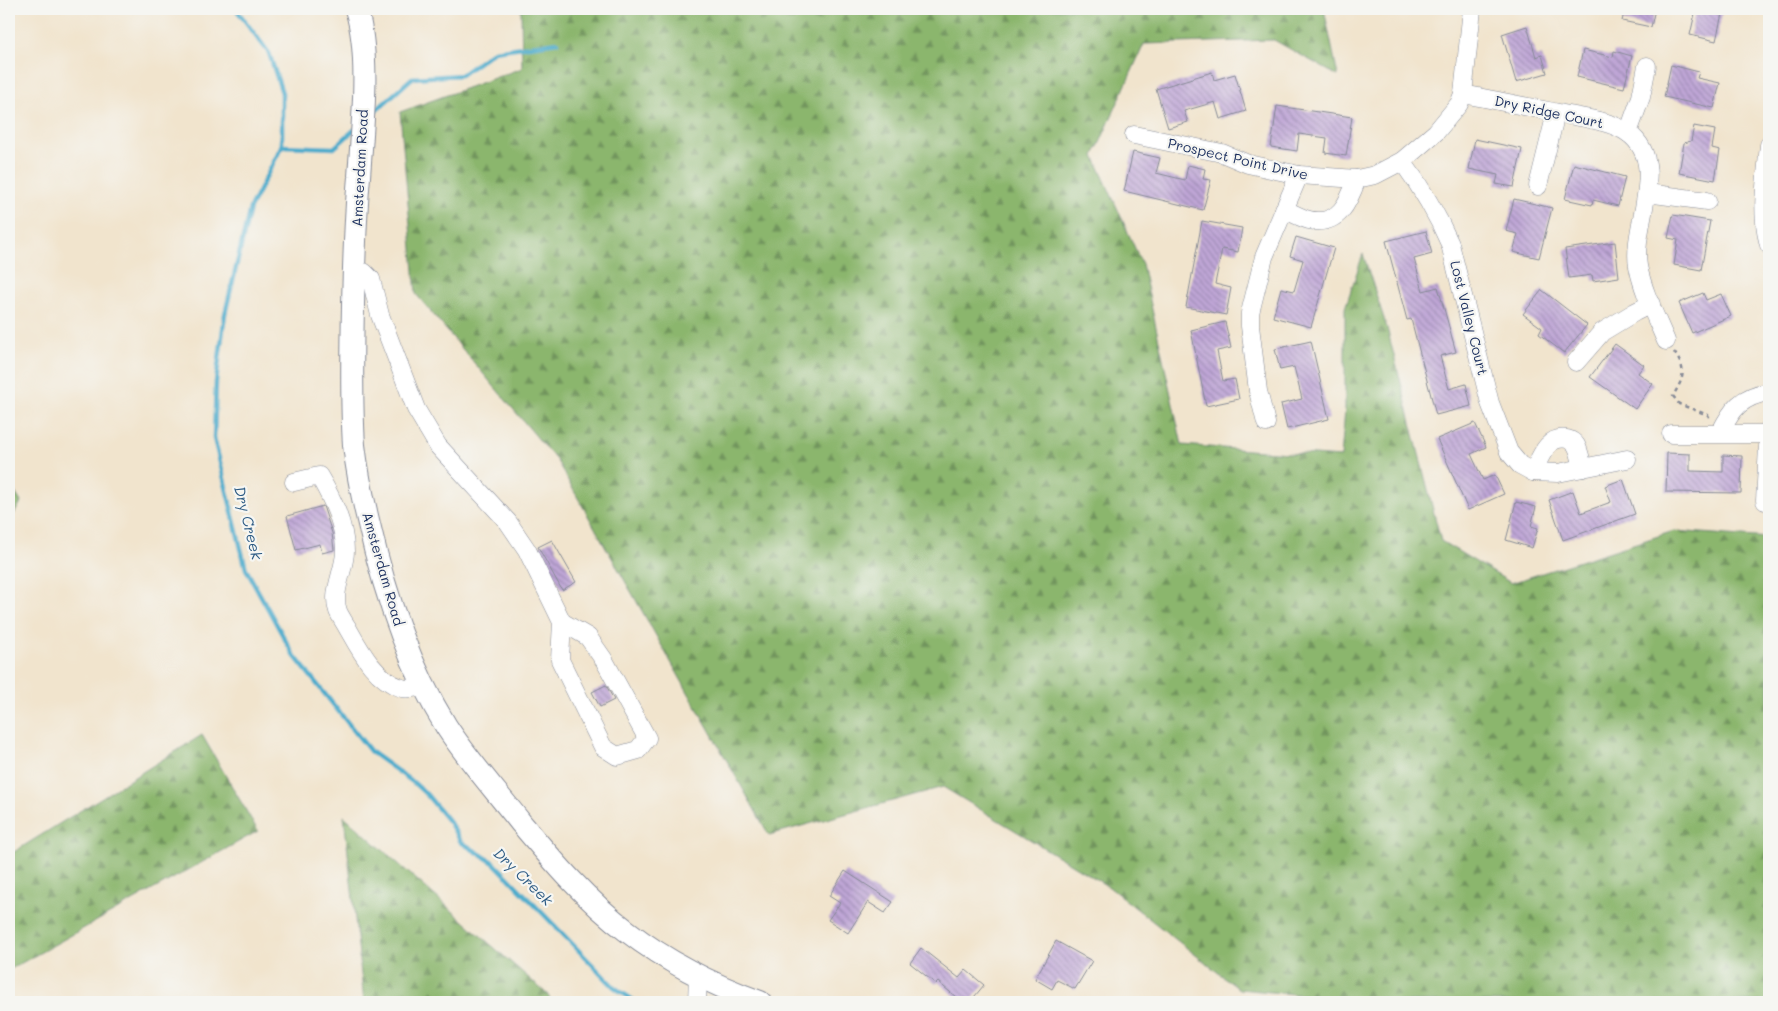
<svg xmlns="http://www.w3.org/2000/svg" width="1778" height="1011" viewBox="0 0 1778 1011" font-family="Mali,sans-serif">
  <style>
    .forest { fill: url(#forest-firs); stroke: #537266 }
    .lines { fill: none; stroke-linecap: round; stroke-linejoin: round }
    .stream { stroke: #4eaccc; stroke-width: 4.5 }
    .building { fill: url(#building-back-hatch) }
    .minor-casing { stroke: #868a96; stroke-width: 19 }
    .major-casing { stroke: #868a96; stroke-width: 24 }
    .path { stroke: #868a96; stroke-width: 2.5; stroke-dasharray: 4 4; stroke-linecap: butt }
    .minor { stroke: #fff; stroke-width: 18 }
    .major { stroke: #fff; stroke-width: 22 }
    .labels { text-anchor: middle; stroke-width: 4.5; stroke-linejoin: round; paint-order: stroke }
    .street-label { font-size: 14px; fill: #1b2f5e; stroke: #f6f6f2 }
    .water-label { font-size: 15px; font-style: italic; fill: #2d5b84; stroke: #f6f6f2 }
  </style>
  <defs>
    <pattern id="forest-firs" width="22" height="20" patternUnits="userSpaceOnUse" patternTransform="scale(1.25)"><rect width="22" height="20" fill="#8bb66d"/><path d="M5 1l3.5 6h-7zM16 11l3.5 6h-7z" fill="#71945d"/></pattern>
    <pattern id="building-back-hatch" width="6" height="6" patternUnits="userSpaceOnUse" patternTransform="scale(1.25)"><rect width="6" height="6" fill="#bfa6d6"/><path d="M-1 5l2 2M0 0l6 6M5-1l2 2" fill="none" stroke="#9a88b1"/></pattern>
  </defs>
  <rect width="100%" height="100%" fill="#f6f6f2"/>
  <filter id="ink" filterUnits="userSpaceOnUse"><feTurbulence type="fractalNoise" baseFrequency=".02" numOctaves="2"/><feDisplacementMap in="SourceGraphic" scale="10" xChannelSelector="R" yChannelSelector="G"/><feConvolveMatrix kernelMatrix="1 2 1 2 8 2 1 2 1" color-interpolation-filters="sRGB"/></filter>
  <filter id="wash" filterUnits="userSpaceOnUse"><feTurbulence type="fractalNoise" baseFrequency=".0096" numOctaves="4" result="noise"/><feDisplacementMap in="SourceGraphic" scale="20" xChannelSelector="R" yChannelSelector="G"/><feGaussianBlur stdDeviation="1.12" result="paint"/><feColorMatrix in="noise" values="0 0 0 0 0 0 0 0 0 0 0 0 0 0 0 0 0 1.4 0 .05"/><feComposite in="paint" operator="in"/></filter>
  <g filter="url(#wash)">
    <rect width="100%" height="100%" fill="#f1e4cd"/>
    <!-- forest -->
    <g class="forest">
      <polygon points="521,9 1324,9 1338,76 1274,40 1144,44 1094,156 1142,264 1182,445 1341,457 1345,409 1345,308 1363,254 1387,328 1441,541 1511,583 1674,531 1769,538 1769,1002 1378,1002 1239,989 1109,887 943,787 769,835 557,461 416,294 400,112 522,68"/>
      <polygon points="9,483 21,502 9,523"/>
      <polygon points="202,735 258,831 9,970 9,855"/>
      <polygon points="344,816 547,994 552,1002 364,1002"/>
    </g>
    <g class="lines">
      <!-- stream -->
      <g class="stream">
        <polyline points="236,9 269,53 282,93 282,146 250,208 225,314 216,382 214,438 246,569 293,654 371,752 414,783 427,795 450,823 461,842 494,863 614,987 636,1002"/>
        <polyline points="371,115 412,78 461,75 494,51 558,42"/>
        <polyline points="282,146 334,148 354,130"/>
      </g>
    </g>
    <g id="blocks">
      <!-- building -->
      <g class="building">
        <polygon points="1625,9 1655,9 1651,27 1622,21"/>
        <polygon points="1696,9 1723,9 1716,41 1690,35"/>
        <polygon points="1527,26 1536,57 1542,55 1547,73 1516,82 1502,34"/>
        <polygon points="1583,50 1613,57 1614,51 1632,56 1624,88 1577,77"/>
        <polygon points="1671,65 1699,72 1697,78 1720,83 1714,108 1664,97"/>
        <polygon points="1212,72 1214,80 1235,74 1246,111 1220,119 1215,102 1184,111 1188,122 1168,128 1156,89"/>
        <polygon points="1277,106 1352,117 1346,156 1325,153 1327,138 1299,134 1297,151 1271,147"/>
        <polygon points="1694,126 1715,130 1712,148 1720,150 1715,180 1679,173 1684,143 1691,141"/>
        <polygon points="1475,139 1522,149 1514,187 1496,184 1498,175 1469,169"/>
        <polygon points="1133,152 1160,158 1156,173 1185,180 1188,165 1205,169 1203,179 1211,180 1203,210 1124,191"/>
        <polygon points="1574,164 1625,177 1618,206 1593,200 1592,205 1565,199"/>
        <polygon points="1514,199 1552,208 1539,258 1513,252 1518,234 1506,231"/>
        <polygon points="1673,215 1710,221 1701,270 1674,265 1678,240 1668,238"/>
        <polygon points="1202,221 1242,228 1238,252 1222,249 1215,284 1231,288 1226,315 1186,307"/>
        <polygon points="1426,231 1432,254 1414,259 1423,291 1438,287 1456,352 1440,356 1449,389 1466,384 1471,406 1436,415 1411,319 1407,320 1386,241"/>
        <polygon points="1296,237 1334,248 1311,327 1273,317 1281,288 1294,291 1303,260 1290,256"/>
        <polygon points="1615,242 1619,277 1593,281 1592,275 1569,278 1565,249"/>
        <polygon points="1542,290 1587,325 1564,353 1539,334 1542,328 1523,314"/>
        <polygon points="1703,293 1706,300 1721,294 1731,316 1692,333 1679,303"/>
        <polygon points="1225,322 1231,348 1217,351 1223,381 1235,379 1239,399 1206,406 1191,330"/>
        <polygon points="1311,341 1329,419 1287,429 1281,404 1302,399 1294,367 1280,370 1275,349"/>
        <polygon points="1615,344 1644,365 1638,373 1653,384 1635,409 1590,377"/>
        <polygon points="1475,423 1486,447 1471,454 1483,480 1495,475 1504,494 1468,510 1437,439"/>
        <polygon points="1667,453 1690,454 1690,471 1723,472 1723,455 1742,456 1741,493 1666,492"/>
        <polygon points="1623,479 1635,514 1563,540 1549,500 1573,491 1581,513 1611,502 1605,486"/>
        <polygon points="1516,502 1536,507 1531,526 1538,528 1532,548 1506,540"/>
        <polygon points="323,506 332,533 334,550 322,553 320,544 296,550 287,516"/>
        <polygon points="552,540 576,582 562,590 538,547"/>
        <polygon points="606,685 614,700 600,707 592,692"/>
        <polygon points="845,871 893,902 885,913 868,902 848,933 828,920 840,903 829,896"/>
        <polygon points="1056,941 1092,961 1075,989 1057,980 1052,989 1035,979"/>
        <polygon points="921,948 959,978 966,970 984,985 970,1002 962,1002 938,982 936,984 910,963"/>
      </g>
    </g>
  </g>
  <g filter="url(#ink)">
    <use href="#blocks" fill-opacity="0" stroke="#868a96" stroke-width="1"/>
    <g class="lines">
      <defs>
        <g id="minor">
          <path d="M 1463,94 C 1495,100 1527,107 1559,113 C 1581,118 1610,120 1628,133 C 1670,163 1631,226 1638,266 C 1643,292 1656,317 1666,341"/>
          <polyline points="1628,133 1641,97 1647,66"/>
          <polyline points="1134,135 1222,153 1248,164 1299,175 1357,179 1375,175 1402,161 1436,132 1459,104 1463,94 1472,9"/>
          <path d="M 1769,145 C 1766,178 1760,213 1769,245"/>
          <path d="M 1402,161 C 1421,187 1437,214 1450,244 L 1490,403 L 1509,452 L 1520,465 L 1533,472 L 1558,473 L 1627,459"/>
          <polyline points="1538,186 1556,113"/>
          <polyline points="1647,193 1707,201"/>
          <path d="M 1284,209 C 1292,213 1301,218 1309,220 C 1339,227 1349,201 1357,179"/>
          <polyline points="354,272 364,272 371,279 380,315 416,409 438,446 508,522 527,550 562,622 560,660 603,747 617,756 638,750 647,738 604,660 588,637 562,622"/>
          <polyline points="1576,362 1602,332 1635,312 1651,304"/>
          <polyline points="1266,423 1258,391 1250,326 1250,313 1264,257 1299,175"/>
          <path d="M 1720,433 C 1732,409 1741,396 1769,392"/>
          <polyline points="1671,434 1769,434"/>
          <path d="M 1533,472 C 1540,458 1547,435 1567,439 C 1571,440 1574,442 1576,445 C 1580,452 1581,461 1583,468"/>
          <path d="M 294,482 L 319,476 C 332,498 345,524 345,551 C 345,570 331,592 338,611 C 340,616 344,622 347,627 C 360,650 375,680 402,688 C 408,690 418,687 425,686"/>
          <polyline points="1765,501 1769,429"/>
          <polyline points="697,1002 698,975"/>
        </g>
        <path id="major" d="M 356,9 C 371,55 362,128 359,177 C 355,220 354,262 353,305 C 352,352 351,399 354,445 C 357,470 362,495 368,520 C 384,591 407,663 446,726 C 468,760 496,791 521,823 C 553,861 587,901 627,931 C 667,962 713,985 760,1002"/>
      </defs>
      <!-- minor casing -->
      <use href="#minor" class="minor-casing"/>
      <!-- major casing -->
      <use href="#major" class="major-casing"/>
      <!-- path -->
      <path class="path" d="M 1674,352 C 1687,371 1684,377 1673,396 L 1679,404 L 1708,415 L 1710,419"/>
      <!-- minor -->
      <use href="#minor" class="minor"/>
      <!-- major -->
      <use href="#major" class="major"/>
    </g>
  </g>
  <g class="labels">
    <!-- street labels -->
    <g class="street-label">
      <text transform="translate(1549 112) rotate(12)" y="5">Dry Ridge Court</text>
      <text transform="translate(1238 159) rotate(13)" y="5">Prospect Point Drive</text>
      <text transform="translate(360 168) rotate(-87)" y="5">Amsterdam Road</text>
      <text transform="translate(1469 318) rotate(76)" y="5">Lost Valley Court</text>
      <text transform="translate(383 569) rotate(74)" y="5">Amsterdam Road</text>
    </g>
    <!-- water labels -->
    <g class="water-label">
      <text transform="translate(248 523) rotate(76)" y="5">Dry Creek</text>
      <text transform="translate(523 877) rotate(44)" y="5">Dry Creek</text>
    </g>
  </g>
  <!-- margin -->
  <rect width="1778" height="1011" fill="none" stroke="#f6f6f2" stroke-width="30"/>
</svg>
